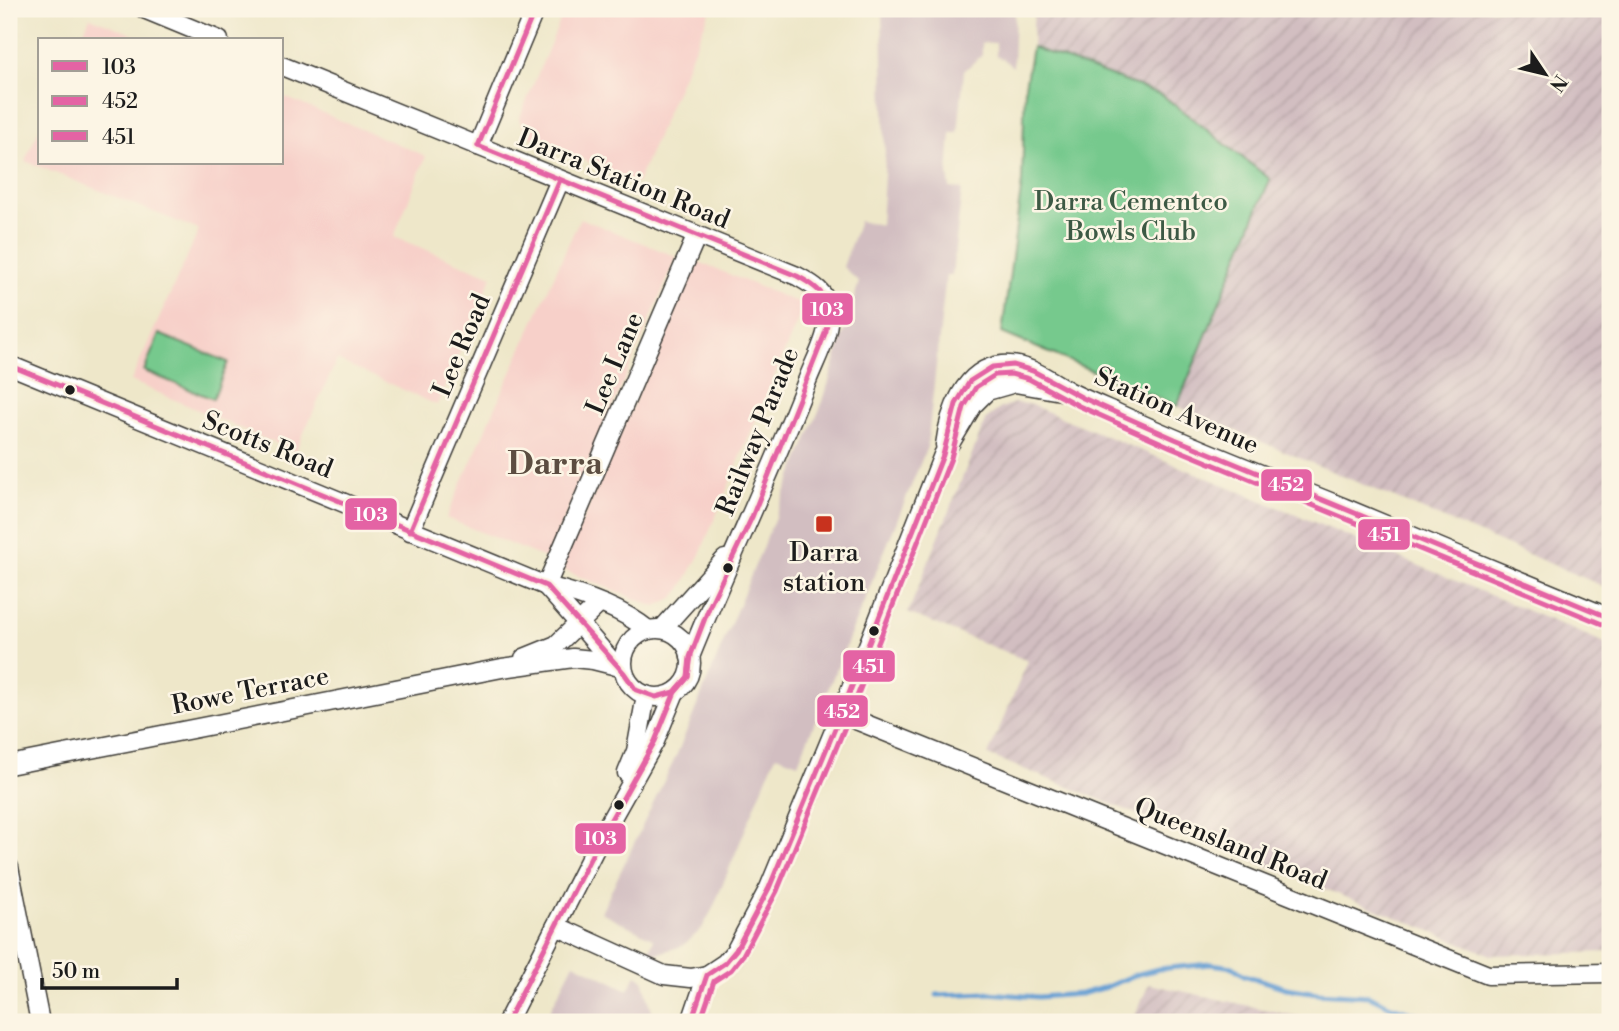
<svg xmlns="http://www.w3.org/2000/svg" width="1619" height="1031" viewBox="0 0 1619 1031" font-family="'Libre Bodoni',serif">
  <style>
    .built { fill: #f7d0c9 }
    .industrial { fill: url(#industrial-furrows) }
    .railway { fill: #d2bec1 }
    .green { fill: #76c98d; stroke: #497254; stroke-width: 2 }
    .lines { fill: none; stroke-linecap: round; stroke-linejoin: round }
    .stream { stroke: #639ed3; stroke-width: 5 }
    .minor-casing { stroke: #3c3a36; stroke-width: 21 }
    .minor { stroke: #fff; stroke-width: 18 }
    .bus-1-casing { stroke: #fcf5e5; stroke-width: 10 }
    .bus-2-casing { stroke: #fcf5e5; stroke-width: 10 }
    .bus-3-casing { stroke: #fcf5e5; stroke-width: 10 }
    .bus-1 { stroke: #e463a4; stroke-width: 5 }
    .bus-2 { stroke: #e463a4; stroke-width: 5 }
    .bus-3 { stroke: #e463a4; stroke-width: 5 }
    .bus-dot { fill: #1c1c1c; stroke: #fcf5e5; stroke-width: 2.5 }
    .poi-dot { fill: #c8321e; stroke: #fcf5e5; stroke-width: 2.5 }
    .labels { text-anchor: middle; stroke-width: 5; stroke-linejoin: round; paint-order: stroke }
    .street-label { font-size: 26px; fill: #1c1c1c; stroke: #fcf5e5 }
    .park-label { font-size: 26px; fill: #3c5944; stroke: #fcf5e5 }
    .poi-label { font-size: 26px; fill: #1c1c1c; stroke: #fcf5e5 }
    .district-label { font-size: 33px; font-weight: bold; fill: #5c4d41; stroke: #fcf5e5 }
    .line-badge { stroke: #fcf5e5; stroke-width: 2.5 }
    .badge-label { font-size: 19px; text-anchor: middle; font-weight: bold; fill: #fff }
  </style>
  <defs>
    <pattern id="industrial-furrows" width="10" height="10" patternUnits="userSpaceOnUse" patternTransform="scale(1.75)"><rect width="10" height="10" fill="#d2bec1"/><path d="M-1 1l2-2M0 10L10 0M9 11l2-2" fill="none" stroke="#b4a3a5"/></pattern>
  </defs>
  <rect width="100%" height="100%" fill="#fcf5e5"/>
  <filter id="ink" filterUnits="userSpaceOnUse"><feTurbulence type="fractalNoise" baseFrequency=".0143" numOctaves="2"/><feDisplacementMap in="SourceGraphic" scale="14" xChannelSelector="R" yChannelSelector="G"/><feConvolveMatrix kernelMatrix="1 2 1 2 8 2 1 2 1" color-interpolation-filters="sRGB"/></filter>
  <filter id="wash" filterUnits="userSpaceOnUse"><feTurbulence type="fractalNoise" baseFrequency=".00686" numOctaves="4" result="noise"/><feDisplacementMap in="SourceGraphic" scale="28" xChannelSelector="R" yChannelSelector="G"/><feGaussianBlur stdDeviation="1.57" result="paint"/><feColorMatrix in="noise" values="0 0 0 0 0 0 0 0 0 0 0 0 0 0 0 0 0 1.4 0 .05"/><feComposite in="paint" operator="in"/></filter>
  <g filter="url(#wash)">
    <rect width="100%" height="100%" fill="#eee7c9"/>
    <!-- built -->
    <g class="built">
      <polygon points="565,9 711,9 637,183 528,136 519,119"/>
      <polygon points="90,17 147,40 80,40"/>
      <polygon points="282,96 426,156 394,237 492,276 437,405 337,360 295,452 131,381 199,230 25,161 40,127 40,163 282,163"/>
      <polygon points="580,218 677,257 547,559 446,518"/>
      <polygon points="696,261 804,305 700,554 681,589 674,597 655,607 561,569"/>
    </g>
    <!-- industrial -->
    <g class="industrial">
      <polygon points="1034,9 1610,9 1610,589 1177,406 1270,179 1162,95 1032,47"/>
      <polygon points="1014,403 1029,404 1610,645 1610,952 1491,955 988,755 1028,661 908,613 986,419 1001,408"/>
      <polygon points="1149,984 1300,1017 1319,1022 1132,1022"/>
    </g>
    <!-- railway -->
    <g class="railway">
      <polygon points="882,9 1015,9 1013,67 1003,59 996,56 996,43 982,43 982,55 964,71 958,133 951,133 948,174 950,188 962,189 952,275 946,275 927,447 798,763 776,755 713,908 701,930 682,946 659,953 648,953 654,939 601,912 677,754 823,401 859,282 843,267 859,221 881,225 885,160"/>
      <polygon points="574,963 628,990 636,975 643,979 654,1018 651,1022 544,1022"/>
    </g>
    <!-- green -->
    <g class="green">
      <polygon points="1032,47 1162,95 1270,179 1177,406 1002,333 1022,182 1025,86"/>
      <polygon points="159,334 228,362 213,399 144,371"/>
    </g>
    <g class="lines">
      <!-- stream -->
      <polyline class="stream" points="937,995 989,993 1038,997 1081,994 1106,987 1135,975 1158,969 1211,964 1233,967 1244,975 1286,988 1317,993 1369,996 1391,1006 1442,1022"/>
    </g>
  </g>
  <g filter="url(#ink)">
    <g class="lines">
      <defs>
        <g id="minor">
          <polyline points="144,9 219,40"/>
          <path d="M 282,66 L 797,276 C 811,284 826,291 828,309 C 832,331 815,360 807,381 C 771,474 727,564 690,657"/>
          <polyline points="478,146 535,9"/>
          <path d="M 9,365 L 546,586 C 580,594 621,608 648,630"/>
          <path d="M 945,445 C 949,413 964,369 1002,365 C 1028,363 1049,380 1070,392 C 1086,400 1103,407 1119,414 C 1193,448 1269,477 1345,508 C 1433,545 1522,582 1610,618"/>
          <polyline points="410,531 560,180"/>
          <polyline points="546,586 696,237"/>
          <polyline points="546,586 616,666"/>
          <polyline points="662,629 725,559"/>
          <circle cx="657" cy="663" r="34"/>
          <polyline points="524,658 556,645 599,604"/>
          <polyline points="841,714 1488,975 1610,973"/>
          <polyline points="9,765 502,668 573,658 593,660 617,666"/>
          <polyline points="627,773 636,751 646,695"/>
          <polyline points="9,867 40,1022"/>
          <polyline points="556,926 664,975 691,978 707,975"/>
          <polyline points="507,1022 601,837 655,741 675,692"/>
          <polyline points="691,1022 707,975 725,963 736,950 769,888 841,714 943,455 973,405 987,391 1015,383 1072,393"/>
        </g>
      </defs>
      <!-- minor casing -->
      <use href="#minor" class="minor-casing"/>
      <!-- minor -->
      <use href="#minor" class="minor"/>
      <defs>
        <g id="bus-1">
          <polyline points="478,146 535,9"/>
          <path d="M 9,365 L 546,586 L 624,673 L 636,690 L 656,697 L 675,692 L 688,677 L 690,657 L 710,605 L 752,517 L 826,331 C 831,299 825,291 797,276 L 478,146"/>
          <polyline points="410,531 560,180"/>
          <polyline points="507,1022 601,837 655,741 675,692 688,677 691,656"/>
        </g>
        <polyline id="bus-2" points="691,1022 707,975 725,963 736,950 769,888 841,714 943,455 956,404 970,381 992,367 1013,365 1033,371 1083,398 1175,439 1610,618"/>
        <polyline id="bus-3" points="700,1022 714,981 731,970 743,955 777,891 849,717 951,458 964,407 976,387 995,375 1011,374 1029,379 1079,406 1171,447 1607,626"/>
      </defs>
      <!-- bus-1 casing -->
      <use href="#bus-1" class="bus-1-casing"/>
      <!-- bus-2 casing -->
      <use href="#bus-2" class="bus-2-casing"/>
      <!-- bus-3 casing -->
      <use href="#bus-3" class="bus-3-casing"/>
      <!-- bus-1 -->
      <use href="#bus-1" class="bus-1"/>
      <!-- bus-2 -->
      <use href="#bus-2" class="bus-2"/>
      <!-- bus-3 -->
      <use href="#bus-3" class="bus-3"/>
    </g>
  </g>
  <!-- markers -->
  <g class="bus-dot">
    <circle cx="70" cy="390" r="6"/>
    <circle cx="728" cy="568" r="6"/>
    <circle cx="874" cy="631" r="6"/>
    <circle cx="619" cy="805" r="6"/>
  </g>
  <rect class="poi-dot" x="815" y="515" width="18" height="18" rx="3.5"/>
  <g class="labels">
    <!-- street labels -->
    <g class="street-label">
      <text transform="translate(624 178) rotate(22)" y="9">Darra Station Road</text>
      <text transform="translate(461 345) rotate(-67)" y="9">Lee Road</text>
      <text transform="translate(614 363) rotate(-67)" y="9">Lee Lane</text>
      <text transform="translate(1177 410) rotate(24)" y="9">Station Avenue</text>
      <text transform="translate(757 431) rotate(-68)" y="9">Railway Parade</text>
      <text transform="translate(268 444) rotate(22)" y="9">Scotts Road</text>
      <text transform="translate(250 690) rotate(-11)" y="9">Rowe Terrace</text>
      <text transform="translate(1231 843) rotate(22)" y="9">Queensland Road</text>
    </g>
    <!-- park labels -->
    <g class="park-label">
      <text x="1131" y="210">Darra Cementco<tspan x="1131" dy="30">Bowls Club</tspan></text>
    </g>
    <!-- poi labels -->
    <g class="poi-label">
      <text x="824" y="561">Darra<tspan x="824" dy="30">station</tspan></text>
    </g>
    <!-- district labels -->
    <g class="district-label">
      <text x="555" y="474">Darra</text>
    </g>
  </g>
  <g class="line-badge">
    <rect x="801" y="292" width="53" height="34" rx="7" fill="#e463a4"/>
    <rect x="1260" y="468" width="53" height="34" rx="7" fill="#e463a4"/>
    <rect x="344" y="497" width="54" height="34" rx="7" fill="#e463a4"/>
    <rect x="1357" y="518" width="54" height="33" rx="7" fill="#e463a4"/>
    <rect x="842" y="649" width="54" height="34" rx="7" fill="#e463a4"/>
    <rect x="816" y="694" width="53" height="34" rx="7" fill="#e463a4"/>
    <rect x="574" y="822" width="53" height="33" rx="7" fill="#e463a4"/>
  </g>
  <g class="badge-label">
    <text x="827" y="316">103</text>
    <text x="1286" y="491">452</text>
    <text x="371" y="521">103</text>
    <text x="1384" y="541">451</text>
    <text x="869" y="673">451</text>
    <text x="842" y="718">452</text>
    <text x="600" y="845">103</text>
  </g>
  <!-- margin -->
  <rect width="1619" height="1031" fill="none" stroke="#fcf5e5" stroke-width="35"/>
  <!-- legend -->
  <rect x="38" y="38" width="245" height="126" fill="#fcf5e5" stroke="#a29e95" stroke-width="2"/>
  <rect x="52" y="61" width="35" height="10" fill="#e463a4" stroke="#a29e95" stroke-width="2"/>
  <text x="102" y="74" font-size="21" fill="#1c1c1c">103</text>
  <rect x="52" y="96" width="35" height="10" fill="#e463a4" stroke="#a29e95" stroke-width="2"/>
  <text x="102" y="108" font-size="21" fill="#1c1c1c">452</text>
  <rect x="52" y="131" width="35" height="10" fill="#e463a4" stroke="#a29e95" stroke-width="2"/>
  <text x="102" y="144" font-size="21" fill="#1c1c1c">451</text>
  <!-- north arrow -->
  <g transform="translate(1545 74) rotate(125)" stroke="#fcf5e5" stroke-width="5" paint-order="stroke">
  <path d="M0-5L12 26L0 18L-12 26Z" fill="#1c1c1c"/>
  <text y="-10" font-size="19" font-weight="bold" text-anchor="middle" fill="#1c1c1c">N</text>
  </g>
  <!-- scale -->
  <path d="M42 978v10h135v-10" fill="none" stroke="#1c1c1c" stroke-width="3.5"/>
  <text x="52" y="978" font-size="21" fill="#1c1c1c" stroke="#fcf5e5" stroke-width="5" paint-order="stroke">50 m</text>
</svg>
